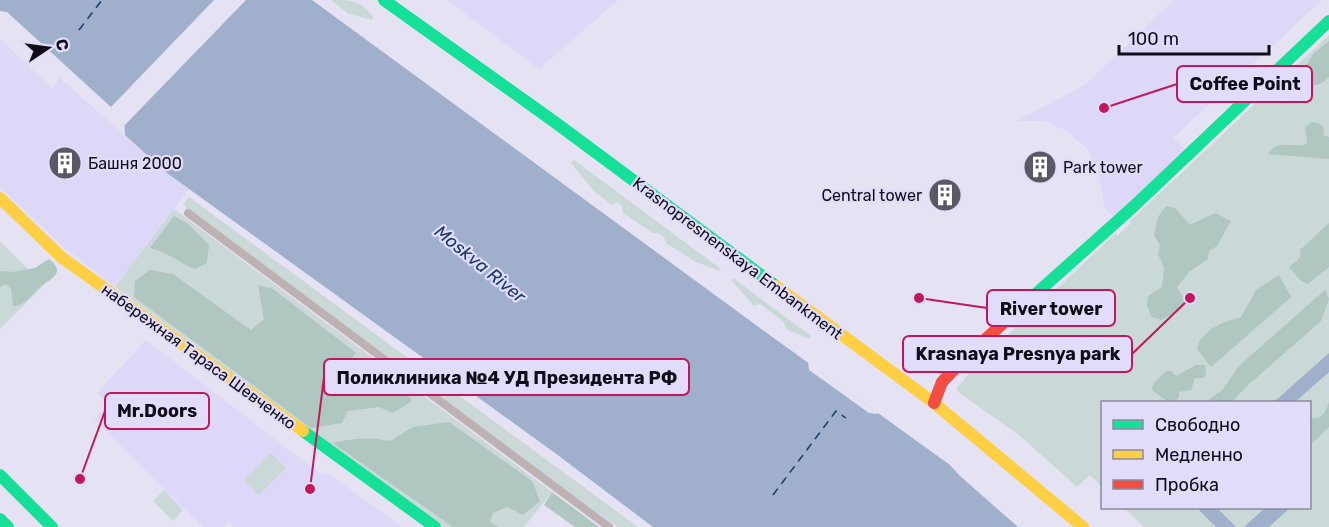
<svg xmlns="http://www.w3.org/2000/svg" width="1329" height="527" viewBox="0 0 1329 527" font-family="Rubik,sans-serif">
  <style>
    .built { fill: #ddd8f7 }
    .green { fill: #cad8d7 }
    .forest { fill: #afc6c1 }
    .water { fill: #9fafcc }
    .pier { fill: #e5e2f3 }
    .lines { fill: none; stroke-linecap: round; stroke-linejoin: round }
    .ferry { stroke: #193a68; stroke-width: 1.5; stroke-dasharray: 8 6; stroke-linecap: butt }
    .street { stroke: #beb1b4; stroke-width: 8 }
    .fast { stroke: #16e098; stroke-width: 12 }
    .slow { stroke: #ffcf43; stroke-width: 12 }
    .jam { stroke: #f24e42; stroke-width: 12 }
    .labels { text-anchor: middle; stroke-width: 4.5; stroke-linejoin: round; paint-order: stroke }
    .poi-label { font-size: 16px; fill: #100d19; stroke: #e1dcf9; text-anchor: start }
    .street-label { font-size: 16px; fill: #100d19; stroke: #e1dcf9 }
    .water-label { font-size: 18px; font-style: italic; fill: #193a68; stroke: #e1dcf9 }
    .leader { fill: none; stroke: #c2185b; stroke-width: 2 }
    .callout-dot { fill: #c2185b; stroke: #e1dcf9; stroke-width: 2 }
    .callout { fill: #e1dcf9; stroke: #c2185b; stroke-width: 2 }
    .callout-label { font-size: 18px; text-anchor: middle; font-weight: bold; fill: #100d19 }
  </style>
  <rect width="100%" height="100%" fill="#e5e2f3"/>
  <!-- built -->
  <g class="built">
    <polygon points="447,0 618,0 539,69"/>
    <polygon points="1174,0 1322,0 1173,138 1188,152 1115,218 1105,208 1097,168 1087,149 1067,131 1045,121 1016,121 1085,85"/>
    <polygon points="0,39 52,88 60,78 167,173 189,189 115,287 64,247 0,187"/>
    <polygon points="146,340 297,456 323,475 326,472 402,527 233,527 229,522 224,527 203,527 94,419 103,410 106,401 97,393"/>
  </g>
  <!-- green -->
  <g class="green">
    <path d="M 331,0 C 351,0 361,0 373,17 L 372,20 L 349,14 Z"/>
    <polygon points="1329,35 1329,527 1144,527 1124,508 1310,508 1310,402 1102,402 1102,487 1090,475 1077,487 1019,435 958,392 957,388 974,367 1116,233 1117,236 1130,224 1130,221"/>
    <polygon points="574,160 721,269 720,271 696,262 666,243 664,237 658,233 653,233 623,213 622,206 617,202 612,205 594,191 571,163"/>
    <polygon points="189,197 638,527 617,527 559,485 183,205"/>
    <polygon points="174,209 552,492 524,527 443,527 115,287"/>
    <polygon points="0,241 44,285 0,329"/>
    <polygon points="733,278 811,336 809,339 786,329 784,322 760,304 754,306 732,281"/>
    <polygon points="271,453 286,468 259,495 244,480"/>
    <polygon points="164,490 183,510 173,521 153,501"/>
  </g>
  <!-- forest -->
  <g class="forest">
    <polygon points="1329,41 1329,77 1322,83 1300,89 1291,101 1283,104 1268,100 1307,64 1313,54"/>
    <path d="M 1312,122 L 1319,123 L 1324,129 L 1323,135 L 1329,137 L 1329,159 L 1268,154 C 1278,138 1292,149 1307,144 L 1305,127 Z"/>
    <polygon points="1166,206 1175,208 1190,225 1215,213 1231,221 1217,246 1209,251 1208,259 1189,272 1177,287 1186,301 1174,313 1161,320 1152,317 1147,306 1148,296 1162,287 1164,268 1158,254 1160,245 1154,235 1158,217"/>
    <path d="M 174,216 L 188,224 L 209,245 L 207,263 L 195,269 C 179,263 166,251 150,248 Z"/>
    <path d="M 1329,223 L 1329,267 L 1308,284 L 1301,281 L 1289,267 C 1295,261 1303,260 1300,250 Z"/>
    <path d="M 49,259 C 70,276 44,280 36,291 C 30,297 22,307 13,306 L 11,289 L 6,284 L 0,287 L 0,271 L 14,272 L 35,268 Z"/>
    <path d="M 150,270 L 173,274 L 251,330 L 264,319 L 258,285 L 273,289 L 356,353 L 344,368 L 324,369 L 324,385 L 333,396 L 354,382 L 367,368 C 388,367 403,384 412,401 L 393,413 L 379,407 L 348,411 L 342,423 L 311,428 L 134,297 L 135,281 Z"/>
    <path d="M 1279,275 L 1291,297 L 1211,367 L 1197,349 C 1201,329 1224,322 1241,317 L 1256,290 Z"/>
    <polygon points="1325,290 1329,299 1321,321 1248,385 1232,402 1206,402 1223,389 1239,366"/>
    <polygon points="1196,365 1205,365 1206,374 1204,378 1195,378 1191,390 1179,392 1179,397 1175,401 1167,401 1152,390 1153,384 1166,371 1171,371 1176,376"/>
    <path d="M 1329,402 L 1329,427 L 1310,445 L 1310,418 C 1322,419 1325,414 1329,402 Z"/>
    <path d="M 449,422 L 532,481 L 540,501 L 523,515 L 507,507 L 493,513 L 490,522 L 499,527 L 453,527 L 333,443 C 353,438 370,437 390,441 L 413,427 Z"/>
    <polygon points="552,492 599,527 575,527 544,505"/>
  </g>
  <!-- water -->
  <g class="water">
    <polygon points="0,0 312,0 771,336 950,465 960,476 1018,527 653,527 555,453 167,173 125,135 124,119 7,12 0,11"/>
    <polygon points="1329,353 1329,372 1295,402 1274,402"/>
    <polygon points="1197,508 1217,508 1236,527 1216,527"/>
    <polygon points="1265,508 1290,508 1269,527 1244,527"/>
  </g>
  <!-- pier -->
  <g class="pier">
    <polygon points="214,0 246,0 122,128 122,120 109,109"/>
    <polygon points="808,362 878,413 877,414 869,413 809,370"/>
  </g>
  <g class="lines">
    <!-- ferry -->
    <g class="ferry">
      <polyline points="79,30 102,0"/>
      <polyline points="773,495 836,411 846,418"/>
    </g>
    <!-- street -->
    <polyline class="street" points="188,213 609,527"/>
    <!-- fast -->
    <g class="fast">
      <polyline points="384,0 556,123 776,286"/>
      <polyline points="1029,300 1133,207 1329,21"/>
      <polyline points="303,431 435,527"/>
      <polyline points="0,475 52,527"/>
      <polyline points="0,519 8,527"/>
    </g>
    <!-- slow -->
    <g class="slow">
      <polyline points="0,198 61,257 303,431"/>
      <polyline points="776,286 934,403 1083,527"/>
    </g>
    <!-- jam -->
    <polyline class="jam" points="934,403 942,382 969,354 1029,300"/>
  </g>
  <!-- icons -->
  <defs>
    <symbol id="building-disc" viewBox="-11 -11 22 22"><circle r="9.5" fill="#5b5865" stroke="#e1dcf9"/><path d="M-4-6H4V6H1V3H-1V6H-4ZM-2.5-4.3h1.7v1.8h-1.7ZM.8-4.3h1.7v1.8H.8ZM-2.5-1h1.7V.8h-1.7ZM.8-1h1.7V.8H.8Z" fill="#fff"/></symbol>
  </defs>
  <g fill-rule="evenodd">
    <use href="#building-disc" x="46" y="144" width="38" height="38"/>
    <use href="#building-disc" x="1021" y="148" width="38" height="38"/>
    <use href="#building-disc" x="926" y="176" width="38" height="38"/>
  </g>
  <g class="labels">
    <!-- poi labels -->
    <g class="poi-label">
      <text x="88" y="169">Башня 2000</text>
      <text x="1063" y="173">Park tower</text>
      <text x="922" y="201" text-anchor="end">Central tower</text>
    </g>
    <!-- street labels -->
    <g class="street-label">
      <text transform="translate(738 258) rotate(37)" y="6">Krasnopresnenskaya Embankment</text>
      <text transform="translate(199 356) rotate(36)" y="6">набережная Тараса Шевченко</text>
    </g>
    <!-- water labels -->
    <g class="water-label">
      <text transform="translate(480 264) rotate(39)" y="6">Moskva River</text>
    </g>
  </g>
  <!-- callouts -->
  <path class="leader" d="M1104 108L1177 84M919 298L987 308M1190 298L1132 354M310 489L324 377M80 479L105 411"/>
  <g class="callout-dot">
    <circle cx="1104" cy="108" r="6"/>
    <circle cx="919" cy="298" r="6"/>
    <circle cx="1190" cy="298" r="6"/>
    <circle cx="310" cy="489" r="6"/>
    <circle cx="80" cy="479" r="6"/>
  </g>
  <g class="callout">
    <rect x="1177" y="66" width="135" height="36" rx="6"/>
    <rect x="987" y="290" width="128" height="36" rx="6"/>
    <rect x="903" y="336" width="229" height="36" rx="6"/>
    <rect x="324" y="359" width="365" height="36" rx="6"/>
    <rect x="105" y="393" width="104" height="36" rx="6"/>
  </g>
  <g class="callout-label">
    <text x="1245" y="90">Coffee Point</text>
    <text x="1051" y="315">River tower</text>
    <text x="1018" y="360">Krasnaya Presnya park</text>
    <text x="507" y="384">Поликлиника №4 УД Президента РФ</text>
    <text x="157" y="417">Mr.Doors</text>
  </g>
  <!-- legend -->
  <rect x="1101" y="401" width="210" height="108" fill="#e1dcf9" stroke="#8d899f" stroke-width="1.5"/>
  <rect x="1113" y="420" width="30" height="9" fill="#16e098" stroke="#8d899f" stroke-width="1.5"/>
  <text x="1155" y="431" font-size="18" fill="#100d19">Свободно</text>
  <rect x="1113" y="450" width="30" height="9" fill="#ffcf43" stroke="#8d899f" stroke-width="1.5"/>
  <text x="1155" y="461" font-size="18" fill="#100d19">Медленно</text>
  <rect x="1113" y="480" width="30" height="9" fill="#f24e42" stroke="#8d899f" stroke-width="1.5"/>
  <text x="1155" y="491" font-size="18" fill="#100d19">Пробка</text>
  <!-- north arrow -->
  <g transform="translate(48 48) rotate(77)" stroke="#e1dcf9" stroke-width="4.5" paint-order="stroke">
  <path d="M0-4.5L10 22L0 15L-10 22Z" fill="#100d19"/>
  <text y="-9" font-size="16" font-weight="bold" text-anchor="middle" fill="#100d19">С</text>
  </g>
  <!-- scale -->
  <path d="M1119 45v9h150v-9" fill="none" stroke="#100d19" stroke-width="3"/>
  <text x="1128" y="45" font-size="18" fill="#100d19" stroke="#e1dcf9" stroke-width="4.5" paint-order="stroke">100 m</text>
</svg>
